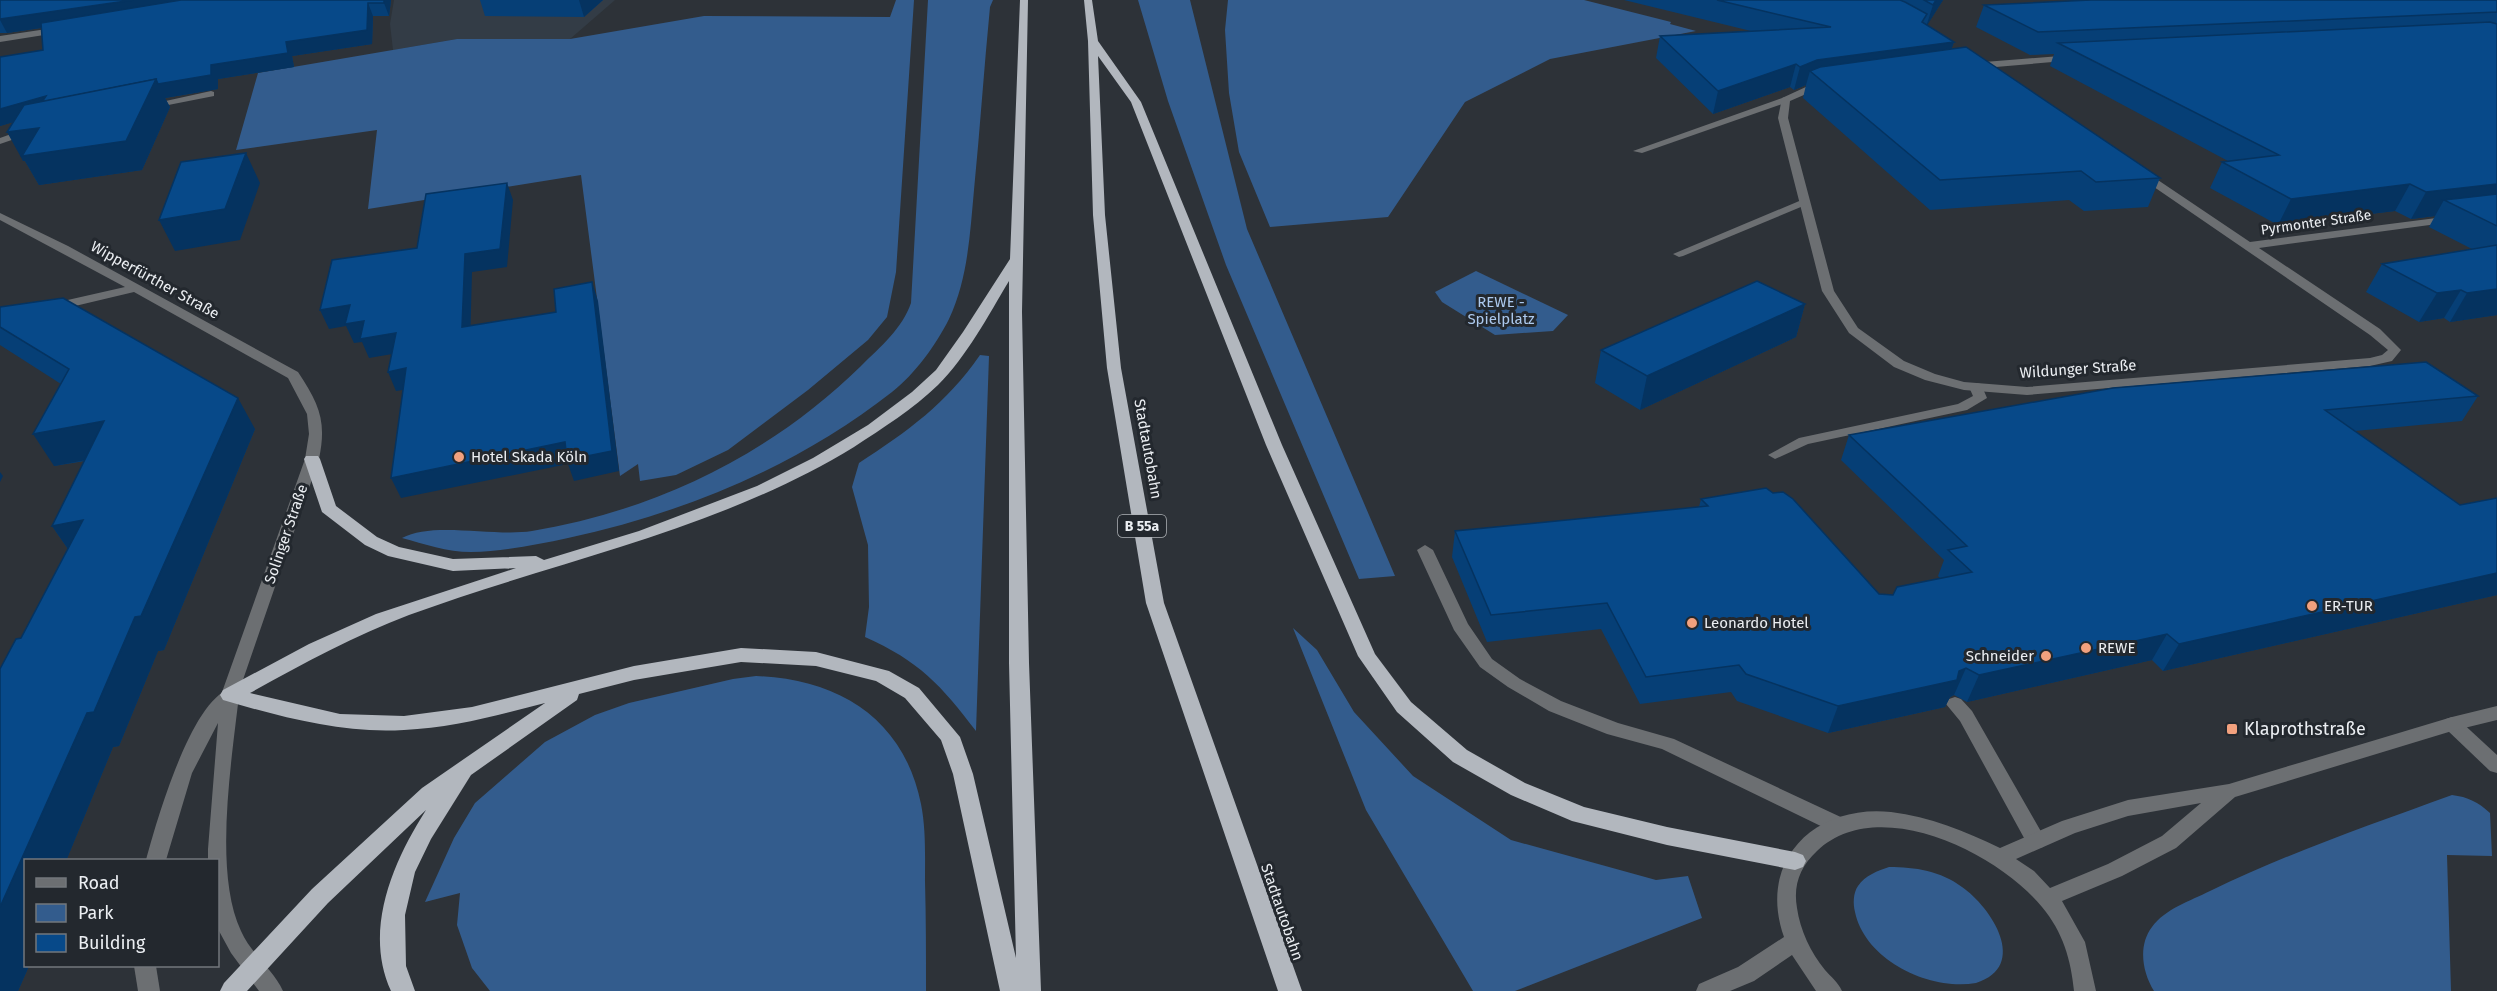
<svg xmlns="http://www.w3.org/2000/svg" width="2497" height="991" viewBox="0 0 2497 991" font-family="'Fira Sans',sans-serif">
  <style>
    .built { fill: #333c46 }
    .green { fill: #335c8d }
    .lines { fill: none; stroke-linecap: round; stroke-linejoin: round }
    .service { fill: #6c6f72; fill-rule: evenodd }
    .minor { fill: #6c6f72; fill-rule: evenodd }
    .tertiary { fill: #6c6f72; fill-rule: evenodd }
    .trunk { fill: #b2b7be; fill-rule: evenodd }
    .wall { fill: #063f76 }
    .shaded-wall { fill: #053360 }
    .building { fill: #074989; stroke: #053360; stroke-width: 1.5 }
    .poi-dot { fill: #f2a17e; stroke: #23282e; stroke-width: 2 }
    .labels { text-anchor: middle; stroke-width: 6; stroke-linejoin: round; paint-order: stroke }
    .far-street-label { font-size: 14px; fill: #ebeef2; stroke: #23282e }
    .shield { fill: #23282e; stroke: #afb3b7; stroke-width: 1.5 }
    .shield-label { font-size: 14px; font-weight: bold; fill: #ebeef2 }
    .street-label { font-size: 15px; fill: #ebeef2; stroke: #23282e }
    .park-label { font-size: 15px; fill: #acc9ee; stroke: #23282e }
    .poi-label { font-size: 15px; fill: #ebeef2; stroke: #23282e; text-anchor: start }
    .near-poi-label { font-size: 18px; fill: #ebeef2; stroke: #23282e; text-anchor: start }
  </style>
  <rect width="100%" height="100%" fill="#2d3238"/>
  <!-- built -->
  <polygon class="built" points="394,0 615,0 570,39 457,39 393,50 390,24"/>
  <!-- green -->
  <g class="green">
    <polygon points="896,0 914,0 896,272 887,317 868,340 808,390 728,450 676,475 640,481 638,464 620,476 581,175 368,209 377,130 236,150 258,73 457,39 570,39 704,16 890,17"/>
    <path d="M 928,0 L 993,0 L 990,7 C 984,68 980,129 974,190 C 970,233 968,279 949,319 C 936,345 915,374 892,392 C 798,466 684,513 568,538 C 536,545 504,551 471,552 C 447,552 424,544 402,538 C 432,521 494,537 532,531 C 657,510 770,455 861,366 C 881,346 902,329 911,303 Z"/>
    <polygon points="1138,0 1190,0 1247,229 1395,576 1359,579 1226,265 1168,101"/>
    <polygon points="1228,0 1584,0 1671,22 1670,24 1696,31 1550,59 1465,102 1388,217 1270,227 1239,152 1229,93 1225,30"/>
    <polygon points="1476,271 1568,315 1553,331 1495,335 1442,302 1435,292"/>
    <path d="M 980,355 L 989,356 L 976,731 C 941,685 919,661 865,637 L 869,607 L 868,545 L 852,487 L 859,463 C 908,431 946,404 980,355 Z"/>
    <polygon points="1293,628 1317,650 1354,712 1413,776 1511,840 1656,880 1688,876 1702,918 1515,991 1473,991 1366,810"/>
    <path d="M 756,676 C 839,679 904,719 921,804 C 926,829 925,856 925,881 C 926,918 926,954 926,991 L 490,991 L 472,968 L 457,925 L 460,893 L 425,902 L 454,838 L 475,803 L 545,742 L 595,715 L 629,703 L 733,679 Z"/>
    <path d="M 2452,795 C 2468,797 2478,802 2490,813 L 2492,856 L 2447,855 L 2451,991 L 2154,991 C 2142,972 2138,945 2152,927 C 2165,909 2190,901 2210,891 C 2288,853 2370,825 2452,795 Z"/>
    <path d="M 1889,867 C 1915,867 1941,871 1962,887 C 1991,907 2030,966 1976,983 C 1929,991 1865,960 1855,912 C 1853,904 1853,893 1858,886 C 1865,875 1878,871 1889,867 Z"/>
  </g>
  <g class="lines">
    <!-- service -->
    <g class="service">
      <polygon points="211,91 214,92 214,96 148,109 143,106"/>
      <polygon points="1785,97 1790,100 1788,102 1642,153 1633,151"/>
      <polygon points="28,128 33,131 32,133 0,144 0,138"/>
      <polygon points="1804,199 1809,202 1808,204 1683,256 1679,257 1673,254"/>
      <polygon points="1976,383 1981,384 1987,398 1967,410 1808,444 1775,459 1768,455 1799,438 1958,404 1973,396 1969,387"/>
      <polygon points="1425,545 1433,550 1468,624 1492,659 1520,679 1561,701 1618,723 1674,739 1845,819 1848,825 1845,831 1838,833 1831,831 1662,749 1607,734 1549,711 1508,687 1480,667 1454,630 1417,550"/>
      <polygon points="1955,697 1961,699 1972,711 2043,835 2046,841 2043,847 2036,849 2029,847 1960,721 1946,704 1949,699"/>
    </g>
    <!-- minor -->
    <g class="minor">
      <polygon points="60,27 63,28 63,32 0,42 0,36"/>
      <polygon points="2073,55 2077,58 2076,60 1972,69 1967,66 1972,63"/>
      <polygon points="1823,84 1826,85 1826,89 1813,91 1790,101 1788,118 1834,291 1858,328 1904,361 1935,374 1964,382 2027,387 2370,358 2382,355 2388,350 2370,335 2138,176 2138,172 2146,172 2250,242 2452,216 2458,219 2452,222 2259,248 2380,329 2401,350 2392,361 2370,366 2027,395 1964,390 1925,380 1894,367 1849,333 1822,291 1778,118 1782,98 1808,86"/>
      <path d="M 0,213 L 68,246 L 298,372 C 319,404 327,421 319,459 L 236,700 L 230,701 L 224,700 L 221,695 L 305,459 L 309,434 L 307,414 L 288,378 L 134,292 L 54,311 L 50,310 L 50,304 L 125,287 L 0,220 Z"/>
      <polygon points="2452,717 2458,719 2497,755 2497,773 2490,771 2446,729 2443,724 2446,719"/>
    </g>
    <!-- tertiary -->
    <g class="tertiary">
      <path d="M 230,689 L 236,690 L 239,695 C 232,759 213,872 241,931 C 251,954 273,969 283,991 L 259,991 L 231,953 L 219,931 L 218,860 L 208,860 L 208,849 L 218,723 L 192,773 L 166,860 L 146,860 C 156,823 191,700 230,689 Z"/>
      <path d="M 2497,706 L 2497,720 L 2452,731 L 2235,797 L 2176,848 L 2122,876 L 2062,901 L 2085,942 L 2096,991 L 2074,991 C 2071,960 2063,932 2042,907 C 1998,853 1878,793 1817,851 C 1800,867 1793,885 1797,908 C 1800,930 1811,953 1825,970 C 1831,977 1838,982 1842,991 L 1816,991 L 1792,955 L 1754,981 L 1730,991 L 1696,991 L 1699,984 L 1738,967 L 1784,937 C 1757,861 1814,804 1891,812 C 1930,817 1965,831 2000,848 L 2062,821 L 2128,800 L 2229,784 L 2452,717 ZM 2201,803 L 2162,836 L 2108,864 L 2050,888 L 2034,871 L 2016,859 L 2075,833 L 2128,816 Z"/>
      <polygon points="134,966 156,966 160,991 138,991"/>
    </g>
    <!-- trunk -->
    <g class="trunk">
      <path d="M 1020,0 L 1028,0 L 1022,312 L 1029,663 L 1041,991 L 1000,991 L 953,774 L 941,740 L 905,698 L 876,681 L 816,666 L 741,662 L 634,680 L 579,694 L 577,700 L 471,775 L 431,839 L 415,872 L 405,915 L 406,966 L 415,991 L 391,991 C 363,930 393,862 426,810 L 328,903 L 247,991 L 220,991 L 224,983 L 312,889 L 422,788 L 545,703 C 499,715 452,728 404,730 C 344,734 281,717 223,700 L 220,695 L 223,690 L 309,644 L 376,614 L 516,568 L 453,571 L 388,556 L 365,545 L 322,512 L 304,459 L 306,456 L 318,456 L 320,459 L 336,506 L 377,537 L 399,547 L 453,559 L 536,556 L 544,560 L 639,531 L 757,486 L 813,458 L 868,425 L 912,392 L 936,370 L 963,332 L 1010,259 ZM 1009,281 L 1009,663 L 1016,958 L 973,774 L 960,737 L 919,688 L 889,671 L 816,652 L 741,648 L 634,666 L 472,707 L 404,716 L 340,714 L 250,693 C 302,664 354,636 409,615 C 558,560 717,531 854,447 C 883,428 913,409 938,385 C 967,356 988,316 1009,281 Z"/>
      <polygon points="1084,0 1092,0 1098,41 1141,102 1282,445 1375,654 1411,702 1467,750 1525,783 1584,807 1667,827 1795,852 1803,855 1806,861 1803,867 1795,870 1667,845 1572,821 1511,795 1453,762 1397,712 1358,656 1266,445 1131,102 1098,56 1105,215 1121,368 1164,603 1302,991 1278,991 1146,603 1107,368 1093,215 1088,41"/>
    </g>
  </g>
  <!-- wall -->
  <g class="wall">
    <polygon points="0,0 391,0 389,16 373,16 372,44 292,56 294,67 218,79 218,89 165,98 170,107 142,170 39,185 25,161 23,161 13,122 0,126 0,57 43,50 41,28 7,33 0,33"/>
    <polygon points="480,0 603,0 584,17 485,16"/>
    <polygon points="1624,0 1943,0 1927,25 1954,42 1951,49 2160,178 2148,207 2084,211 2069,200 1930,210 1803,98 1806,85 1794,90 1790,87 1713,114 1656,58 1660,36 1751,31"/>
    <polygon points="2497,0 2497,315 2450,322 2444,318 2419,322 2366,292 2382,264 2472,249 2429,227 2435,216 2411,219 2395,211 2278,225 2210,188 2222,162 2228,161 2050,66 2054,54 2030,55 1976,27 1984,5"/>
    <polygon points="1805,304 1796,337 1640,410 1595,383 1601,350"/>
    <polygon points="0,307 255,429 164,650 158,651 119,746 113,747 66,861 26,861 25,958 26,966 29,966 18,991 0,991 21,638 68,549 52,526 85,461 54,466 61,384 0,345"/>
    <polygon points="2478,396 2462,421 2355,431 2460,505 2497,498 2497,595 2163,671 2152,660 1967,702 1954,695 1950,697 1945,707 1828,733 1737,701 1731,692 1640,704 1601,629 1487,642 1452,557 1455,531 1699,507 1701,499 1879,594 1893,595 1940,578 1938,576 1944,560 1841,460 1849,435"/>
  </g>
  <!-- shaded-wall -->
  <g class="shaded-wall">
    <polygon points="133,0 228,0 7,33 0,20 0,19"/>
    <polygon points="384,0 391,0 389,16 384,3"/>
    <polygon points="579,0 603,0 584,17"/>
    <polygon points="1936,0 1943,0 1926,27 1933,5"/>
    <polygon points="368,3 373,16 372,44 292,56 294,67 218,79 218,89 165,98 170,107 142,170 39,185 25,161 23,161 7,132 44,113 0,126 0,109 46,96 156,79 211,65 286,42"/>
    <polygon points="1954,42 1946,65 1810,71 1806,85 1794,90 1800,67 1817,60"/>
    <polygon points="1796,64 1790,87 1713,114 1718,91"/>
    <polygon points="246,153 260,183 240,240 175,251 159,220"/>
    <polygon points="507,183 513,200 507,267 472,272 470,346 462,327 465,254"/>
    <polygon points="2410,184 2395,211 2278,225 2291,199"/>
    <polygon points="2497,184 2497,208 2444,200 2435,216 2411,219 2426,192"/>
    <polygon points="592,282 598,301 619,471 574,481 568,464 401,498 391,478"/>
    <polygon points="2497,289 2497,315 2450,322 2467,293"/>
    <polygon points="2461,290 2444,318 2419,322 2437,293"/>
    <polygon points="1805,304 1796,337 1640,410 1647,376"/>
    <polygon points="350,305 364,321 396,333 404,352 369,358 362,342 354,343 346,326 329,329 320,310"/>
    <polygon points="406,368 415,388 396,391 388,372"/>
    <polygon points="238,398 255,429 164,650 158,651 119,746 113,747 66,861 26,861 25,958 26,966 29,966 18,991 0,991 0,907 87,713"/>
    <polygon points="104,421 124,453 54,466 33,434"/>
    <polygon points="0,472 3,476 0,482"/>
    <polygon points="83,520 75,559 52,526"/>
    <polygon points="2497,573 2497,595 2163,671 2179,644"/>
    <polygon points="2167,634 2152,660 1967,702 1979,675"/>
    <polygon points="1966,668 1954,695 1950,697 1945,707 1828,733 1838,706 1959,671"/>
  </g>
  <!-- building -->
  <g class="building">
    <polygon points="0,0 133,0 0,19"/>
    <polygon points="181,0 384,0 384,3 368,3 367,30 286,42 288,53 211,65 211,75 158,84 156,79 42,102 46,96 0,109 0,57 43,50 41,23"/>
    <polygon points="1717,0 1900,0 1905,2 1927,14 1922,22 1954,42 1817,60 1800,67 1796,64 1718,91 1660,36 1831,27"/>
    <polygon points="1924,0 1936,0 1933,5"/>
    <polygon points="2091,0 2497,0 2497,12 2038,32 1984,5"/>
    <polygon points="2490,22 2497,24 2497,184 2426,192 2410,184 2291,199 2222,162 2279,155 2058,43"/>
    <polygon points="1966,47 2160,178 2096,182 2081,171 1940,180 1810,71 1820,67"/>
    <polygon points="156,79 126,141 22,156 39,128 7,132 24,105"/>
    <polygon points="246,153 225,209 159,220 181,162"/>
    <polygon points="507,183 500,249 465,254 462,327 556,312 554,289 592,282 612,451 567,460 565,442 391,478 406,368 388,372 396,333 360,339 364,321 345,324 350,305 320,310 332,260 417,248 426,194"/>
    <polygon points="2497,194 2497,226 2444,200"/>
    <polygon points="2497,245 2497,289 2467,293 2461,290 2437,293 2382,264"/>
    <polygon points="1757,281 1805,304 1647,376 1601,350"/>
    <polygon points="63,298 238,398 141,616 135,617 94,712 87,713 0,907 0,669 16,639 21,638 83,520 52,526 104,421 33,434 69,369 0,327 0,307"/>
    <polygon points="2426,362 2478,396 2325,410 2460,505 2497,498 2497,573 2179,644 2167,634 1979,675 1966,668 1959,671 1957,680 1838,706 1746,674 1739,665 1646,677 1607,603 1491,615 1455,531 1708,506 1701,499 1766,488 1773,493 1783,492 1793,499 1879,594 1893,595 1897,587 1972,572 1948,550 1967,546 1849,435 2113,388"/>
  </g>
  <!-- markers -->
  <g class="poi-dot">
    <circle cx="459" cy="457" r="6"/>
    <circle cx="2312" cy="606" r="6"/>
    <circle cx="1692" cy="623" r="6"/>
    <circle cx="2086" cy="648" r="6"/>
    <circle cx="2046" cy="656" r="6"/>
    <rect x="2226" y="723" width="12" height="12" rx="3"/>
  </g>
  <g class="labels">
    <!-- far-street labels -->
    <g class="far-street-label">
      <text transform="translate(2316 222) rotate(-8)" y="5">Pyrmonter Straße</text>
    </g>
    <!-- shield labels -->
    <rect class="shield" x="1118" y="515" width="48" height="22" rx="4.5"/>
    <g class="shield-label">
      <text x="1142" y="531">B 55a</text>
    </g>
    <!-- street labels -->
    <g class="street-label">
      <text transform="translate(155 280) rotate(29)" y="5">Wipperfürther Straße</text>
      <text transform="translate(2078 369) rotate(-4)" y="5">Wildunger Straße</text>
      <text transform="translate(1148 449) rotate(80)" y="5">Stadtautobahn</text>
      <text transform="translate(286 534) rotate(-71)" y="5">Solinger Straße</text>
      <text transform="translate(1282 912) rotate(71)" y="5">Stadtautobahn</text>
    </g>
    <!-- park labels -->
    <g class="park-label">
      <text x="1501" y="307">REWE -<tspan x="1501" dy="17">Spielplatz</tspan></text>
    </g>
    <!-- poi labels -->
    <g class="poi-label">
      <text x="471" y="462">Hotel Skada Köln</text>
      <text x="2324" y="611">ER-TUR</text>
      <text x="1704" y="628">Leonardo Hotel</text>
      <text x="2098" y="653">REWE</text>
      <text x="2034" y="661" text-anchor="end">Schneider</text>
    </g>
    <!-- near-poi labels -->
    <g class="near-poi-label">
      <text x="2244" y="735">Klaprothstraße</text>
    </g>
  </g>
  <!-- legend -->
  <rect x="24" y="859" width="195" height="108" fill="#23282e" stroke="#73777c" stroke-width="1.5"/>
  <rect x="36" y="878" width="30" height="9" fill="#6c6f72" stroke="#73777c" stroke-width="1.5"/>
  <text x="78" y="889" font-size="18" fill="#ebeef2">Road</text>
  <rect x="36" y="904" width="30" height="18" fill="#335c8d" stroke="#73777c" stroke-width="1.5"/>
  <text x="78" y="919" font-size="18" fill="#ebeef2">Park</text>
  <rect x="36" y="934" width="30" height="18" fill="#074989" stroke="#73777c" stroke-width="1.5"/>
  <text x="78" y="949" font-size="18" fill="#ebeef2">Building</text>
</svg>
